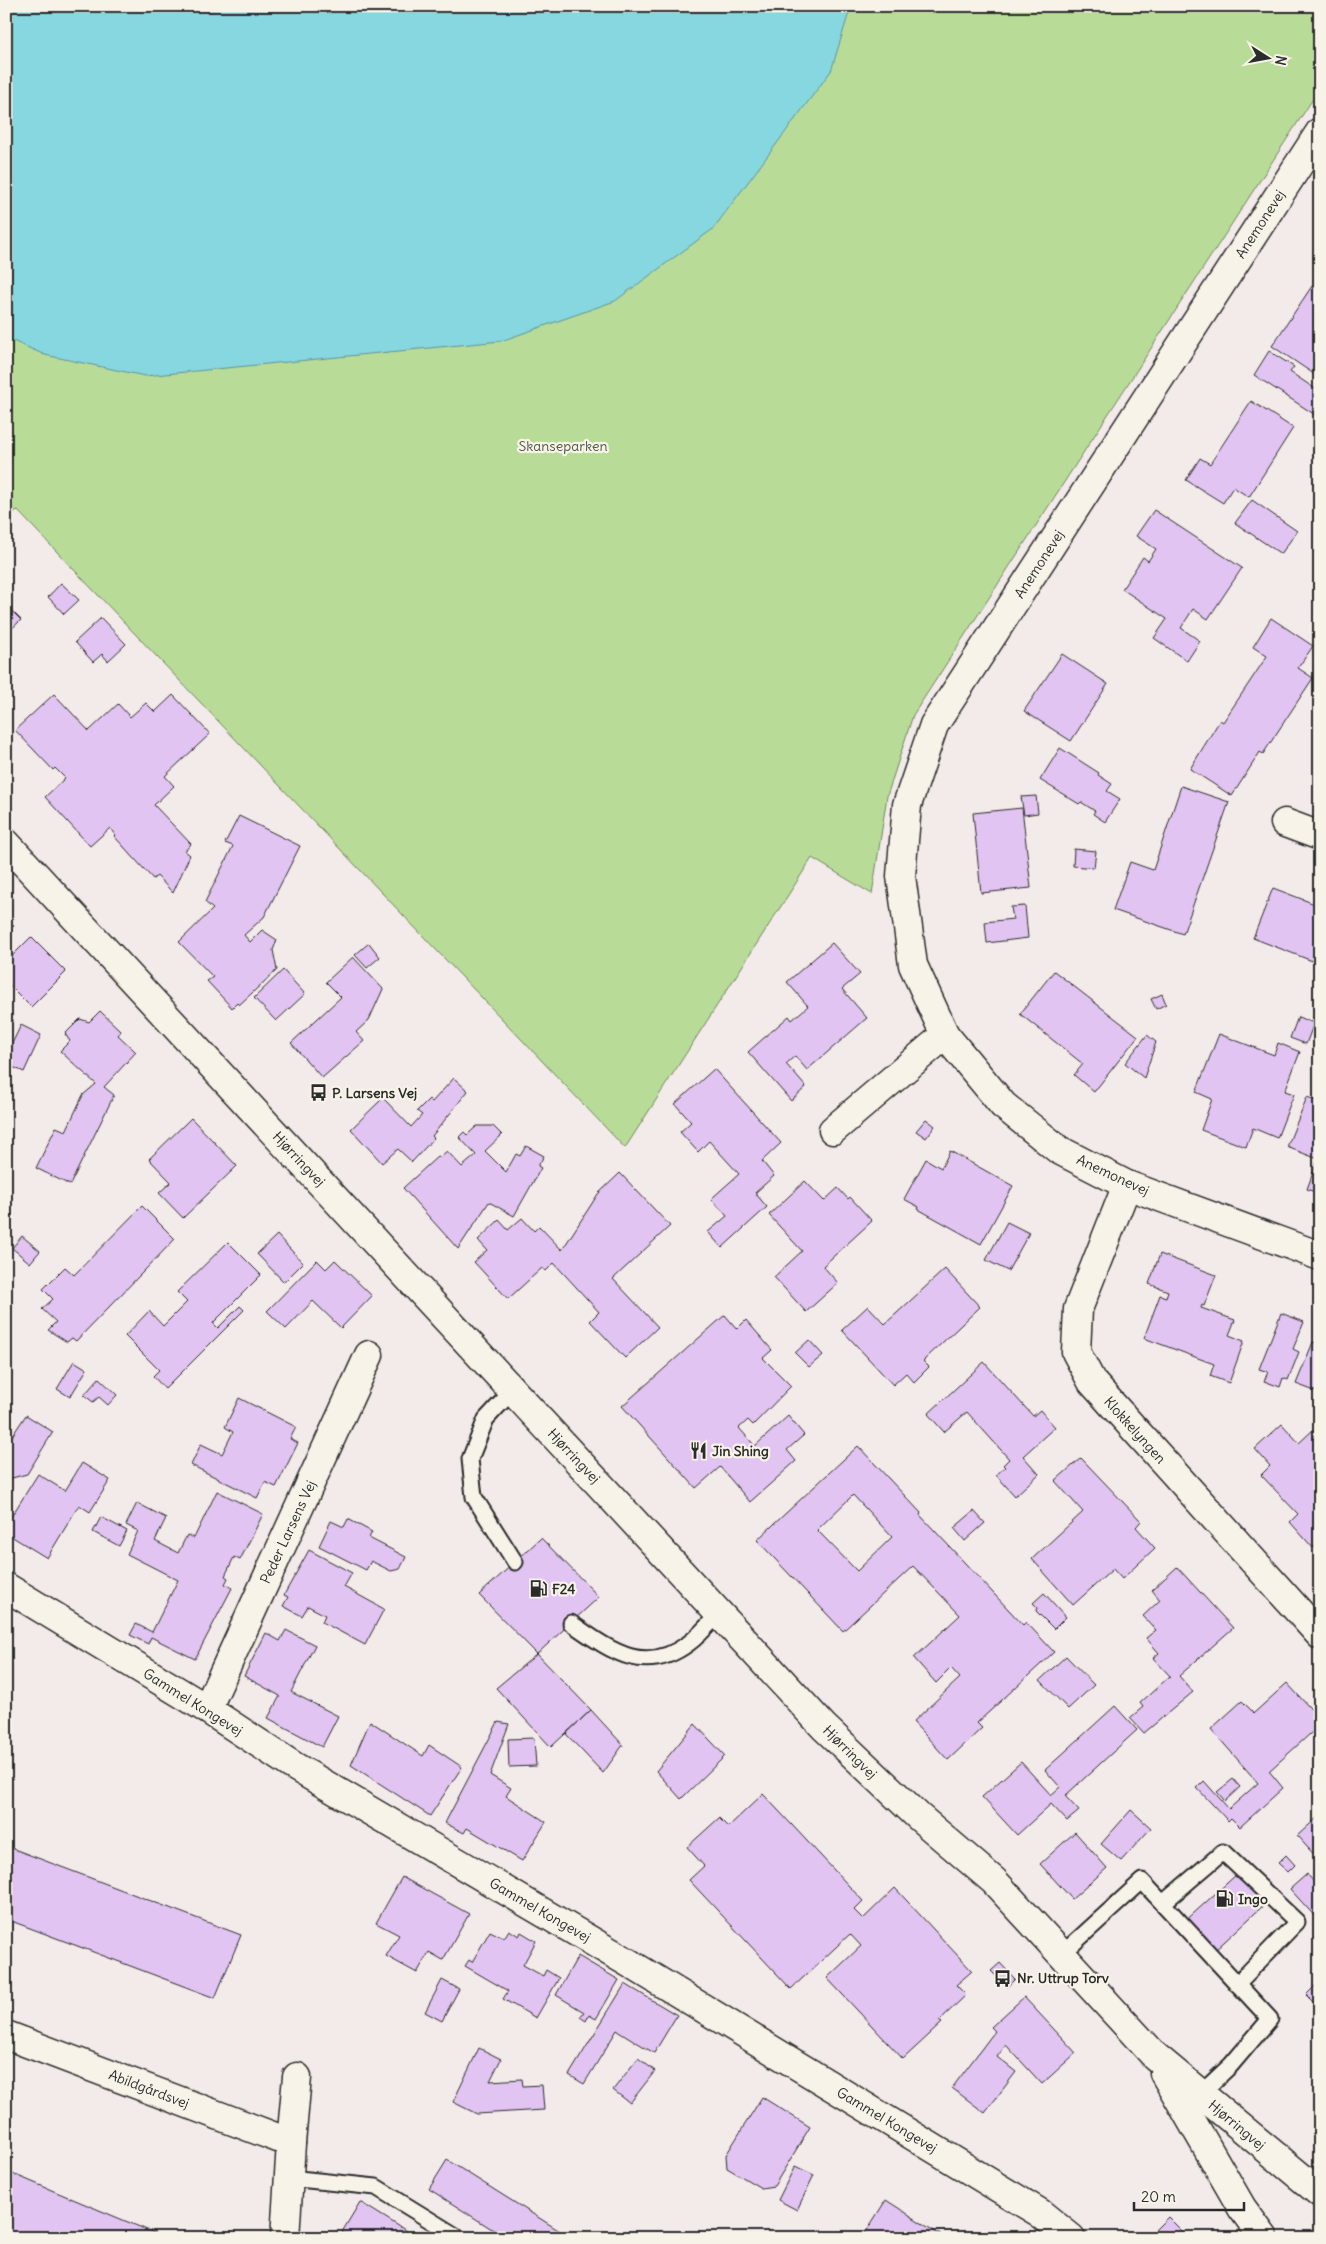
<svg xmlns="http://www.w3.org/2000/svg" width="1326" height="2244" viewBox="0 0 1326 2244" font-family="Delius,sans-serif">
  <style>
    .green { fill: #b8dc97; stroke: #728461 }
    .water { fill: #86d7df; stroke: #629297 }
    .building { fill: #e1c4f2; stroke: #2b2b2b; fill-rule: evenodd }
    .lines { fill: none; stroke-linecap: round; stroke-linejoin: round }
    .lane-casing { stroke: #2b2b2b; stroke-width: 19 }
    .street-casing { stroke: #2b2b2b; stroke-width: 31 }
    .secondary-casing { stroke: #2b2b2b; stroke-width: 31 }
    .lane { stroke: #f7f3e8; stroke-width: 15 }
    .street { stroke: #f7f3e8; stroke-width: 28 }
    .secondary { stroke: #f7f3e8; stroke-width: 28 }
    .labels { text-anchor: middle; stroke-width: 4.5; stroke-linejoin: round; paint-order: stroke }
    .street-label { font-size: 14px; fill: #2b2b2b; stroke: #f7f3e8 }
    .park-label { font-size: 14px; fill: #4e5746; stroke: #f7f3e8 }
    .poi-label { font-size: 14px; font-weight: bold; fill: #2b2b2b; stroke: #f7f3e8; text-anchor: start }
  </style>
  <rect width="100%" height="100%" fill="#f3eaea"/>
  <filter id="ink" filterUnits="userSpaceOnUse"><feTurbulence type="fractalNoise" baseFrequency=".02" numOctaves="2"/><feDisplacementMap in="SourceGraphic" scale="10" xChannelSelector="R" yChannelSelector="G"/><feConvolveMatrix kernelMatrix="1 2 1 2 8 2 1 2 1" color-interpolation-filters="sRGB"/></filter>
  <g filter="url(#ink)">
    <!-- green -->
    <polygon class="green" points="6,6 1320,6 1320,88 913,715 887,796 872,894 812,858 625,1148 17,510 6,518"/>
    <!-- water -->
    <polygon class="water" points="6,6 851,6 831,71 713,229 615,301 501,341 145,376 45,355 6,338"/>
    <!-- building -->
    <g class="building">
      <polygon points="1312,286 1320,291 1320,378 1272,346"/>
      <polygon points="1269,351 1294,367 1290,372 1320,392 1320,418 1254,375"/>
      <polygon points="1251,401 1293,428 1249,497 1233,487 1223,503 1186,480 1200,458 1210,464"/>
      <polygon points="1252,500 1297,531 1281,554 1235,523"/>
      <polygon points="1154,510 1242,568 1208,619 1193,609 1181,628 1200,641 1187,661 1154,638 1167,619 1122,589 1143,557 1148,561 1156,549 1136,536"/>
      <polygon points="61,583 79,600 64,614 48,597"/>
      <polygon points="6,605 21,620 6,634"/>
      <polygon points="101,618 126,644 108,661 102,654 93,662 75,642"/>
      <polygon points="1271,618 1313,646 1298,668 1313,678 1263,754 1260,752 1232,796 1190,769 1220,720 1223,722 1267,656 1253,647"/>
      <polygon points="1062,654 1108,684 1071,741 1024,711"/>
      <polygon points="54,694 89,731 118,704 130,717 146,703 155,712 173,695 210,734 165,776 174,786 154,805 191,844 185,851 190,855 173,893 157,876 153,879 114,836 115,835 110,828 90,846 45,797 65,778 55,768 53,770 15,730"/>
      <polygon points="1060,748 1099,773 1098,775 1112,784 1107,791 1120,799 1105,822 1093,814 1095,811 1081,802 1079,804 1040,780"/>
      <polygon points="1181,786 1229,802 1183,934 1113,910 1130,862 1153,870"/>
      <polygon points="1036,796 1038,813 1024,815 1021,797"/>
      <polygon points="1022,808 1031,888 981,893 973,813"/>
      <polygon points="239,816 300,846 264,917 244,935 250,942 262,930 277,940 273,950 277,970 239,1005 237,1003 232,1008 207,981 213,977 179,942 213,909 205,902 233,846 225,843"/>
      <polygon points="1074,849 1096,851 1094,868 1073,866"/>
      <polygon points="1273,888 1320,906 1320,964 1253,938"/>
      <polygon points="1025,906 1028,938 987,943 985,922 1013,919 1011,907"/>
      <polygon points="6,917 14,925 6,931"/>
      <polygon points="31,937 66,972 31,1007 6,982 6,962"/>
      <polygon points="369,943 380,957 367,968 355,955"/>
      <polygon points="832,943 860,974 842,989 867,1018 807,1070 795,1056 786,1064 806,1087 791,1101 748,1052 789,1016 792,1020 808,1006 787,982"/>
      <polygon points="353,957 383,989 369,1020 356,1032 364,1041 322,1078 291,1043 341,997 326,982"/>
      <polygon points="283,970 305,994 276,1021 254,998"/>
      <polygon points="1054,971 1138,1036 1094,1092 1074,1075 1083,1064 1020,1014"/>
      <polygon points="1162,994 1166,1004 1156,1009 1151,999"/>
      <polygon points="100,1011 121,1031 118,1035 136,1052 104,1087 114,1095 70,1185 36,1168 56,1127 66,1131 83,1095 96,1084 60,1051 70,1041 65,1034 80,1019 89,1022"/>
      <polygon points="1298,1017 1314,1023 1306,1044 1290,1038"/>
      <polygon points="21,1025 41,1035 24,1072 6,1064 6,1056"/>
      <polygon points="1219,1034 1274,1055 1278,1043 1300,1052 1285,1091 1294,1094 1277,1138 1253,1128 1246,1147 1201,1130 1212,1099 1196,1092"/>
      <polygon points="1147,1035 1156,1042 1144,1078 1125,1063"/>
      <polygon points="714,1069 781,1143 762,1161 774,1176 755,1193 767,1207 722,1248 708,1232 727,1216 711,1199 739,1174 709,1141 698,1152 680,1132 691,1122 675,1104"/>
      <polygon points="454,1078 468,1091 432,1136 434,1138 412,1162 398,1149 382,1163 351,1129 383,1098 411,1127 422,1115 417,1111 429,1099 432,1102"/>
      <polygon points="1307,1097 1320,1102 1320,1194 1307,1189 1318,1159 1287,1147"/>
      <polygon points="191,1118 237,1166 183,1218 159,1193 171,1182 149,1159"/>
      <polygon points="926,1119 935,1126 926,1138 916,1131"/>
      <polygon points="477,1126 493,1126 502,1135 485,1151 506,1172 516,1154 520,1156 526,1146 544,1156 538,1166 541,1168 514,1216 489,1202 458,1249 403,1188 438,1156 440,1157 447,1151 462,1167 476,1155 459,1137 464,1132 467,1135"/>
      <polygon points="950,1151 1013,1186 981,1244 918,1209 919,1207 904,1199 926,1159 941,1168"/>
      <polygon points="620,1173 670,1226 613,1279 658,1327 625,1358 590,1321 599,1312 554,1263 546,1271 542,1268 508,1299 474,1262 487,1250 478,1240 499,1220 508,1230 522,1218 534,1231 539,1226 562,1250 598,1194"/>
      <polygon points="805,1181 824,1201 838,1188 848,1199 850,1197 872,1221 823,1266 838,1283 806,1312 774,1277 802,1251 769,1215"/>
      <polygon points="142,1206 175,1239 76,1341 72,1338 67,1342 48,1330 56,1322 42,1309 53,1299 43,1289 65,1267 74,1275"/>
      <polygon points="1007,1222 1029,1233 1008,1271 986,1260"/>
      <polygon points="277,1235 303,1263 284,1282 257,1254"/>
      <polygon points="22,1236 40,1251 30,1263 12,1248"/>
      <polygon points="228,1242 261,1275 213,1323 218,1328 240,1306 244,1310 165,1389 153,1376 159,1370 125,1336 149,1311 163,1326 187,1302 177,1292"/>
      <polygon points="1160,1254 1216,1275 1204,1306 1202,1305 1201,1308 1235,1320 1229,1335 1244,1341 1229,1383 1210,1376 1214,1364 1144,1338 1160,1295 1166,1297 1168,1291 1149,1284"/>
      <polygon points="317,1260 326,1269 335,1260 372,1296 341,1328 313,1301 286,1329 267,1311"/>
      <polygon points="945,1269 980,1307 923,1361 929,1367 914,1382 906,1373 893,1385 842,1330 868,1306 885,1324"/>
      <polygon points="1281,1313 1304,1322 1293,1349 1299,1352 1288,1380 1283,1378 1280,1387 1264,1381 1268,1372 1259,1369"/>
      <polygon points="725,1315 737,1329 746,1320 772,1350 763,1358 791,1386 753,1425 748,1420 739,1428 755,1446 788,1416 804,1435 787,1450 796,1461 750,1502 720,1467 696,1488 622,1406"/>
      <polygon points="809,1340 823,1355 809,1367 795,1353"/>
      <polygon points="1313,1342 1320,1344 1320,1393 1296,1384"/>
      <polygon points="74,1361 87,1369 70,1397 57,1389"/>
      <polygon points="984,1362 1033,1416 1040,1410 1055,1427 1023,1456 1039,1474 1015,1496 996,1475 1005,1467 1003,1465 1009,1459 967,1412 944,1432 928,1414"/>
      <polygon points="99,1378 117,1395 108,1405 99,1397 93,1402 84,1395"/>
      <polygon points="239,1398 296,1427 290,1439 298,1443 276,1487 265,1482 257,1498 191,1465 201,1444 222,1454 233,1432 225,1427"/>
      <polygon points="26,1415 53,1432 27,1474 12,1478 6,1487 6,1445"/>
      <polygon points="1282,1424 1299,1443 1313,1430 1320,1437 1320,1501 1316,1505 1320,1509 1320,1542 1313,1548 1290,1522 1298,1514 1261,1475 1270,1466 1255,1449"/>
      <path d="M 858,1446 L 921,1513 L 920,1515 L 1023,1625 L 1026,1622 L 1054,1652 L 977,1723 L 982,1728 L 948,1760 L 913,1722 L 960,1678 L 951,1668 L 936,1683 L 914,1658 L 960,1615 L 913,1566 L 843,1631 L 757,1540 ZM 853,1495 L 892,1537 L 857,1571 L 817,1530 Z"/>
      <polygon points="1081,1458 1141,1521 1136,1527 1155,1548 1122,1579 1113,1569 1073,1605 1032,1559 1083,1512 1055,1481"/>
      <polygon points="82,1463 110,1480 90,1512 79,1505 47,1558 6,1533 6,1525 38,1474 65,1491"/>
      <polygon points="217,1491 263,1514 240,1560 234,1557 225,1576 228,1578 225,1584 232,1588 195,1659 151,1637 148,1644 130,1635 136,1624 152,1632 178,1580 127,1554 138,1531 126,1525 137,1503 166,1518 155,1541 178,1553 187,1535 194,1538"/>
      <polygon points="974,1511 985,1523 965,1541 954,1528"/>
      <polygon points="101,1517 127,1531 119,1546 93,1532"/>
      <polygon points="348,1519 372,1532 369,1538 406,1557 400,1569 391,1571 371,1561 366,1570 319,1546 331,1521 344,1527"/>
      <polygon points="541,1538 599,1597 537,1654 479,1595"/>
      <polygon points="309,1550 352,1573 344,1587 384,1609 365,1645 322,1622 325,1615 308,1606 302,1616 283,1606 288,1597 284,1595"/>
      <polygon points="1177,1567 1233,1628 1179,1676 1193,1692 1144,1733 1130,1718 1143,1707 1140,1703 1170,1676 1153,1658 1159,1653 1146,1638 1156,1630 1143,1616 1160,1600 1152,1590"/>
      <polygon points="1044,1593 1066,1617 1054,1629 1036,1611 1038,1608 1033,1603"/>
      <polygon points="286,1630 315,1645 291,1692 338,1716 322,1747 268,1718 280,1696 244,1676 266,1633 280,1641"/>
      <polygon points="537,1654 591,1710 551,1747 496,1688"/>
      <polygon points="1066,1656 1094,1685 1068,1709 1040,1680"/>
      <polygon points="1287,1683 1320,1719 1320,1725 1269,1771 1283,1788 1240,1827 1231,1818 1228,1821 1197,1788 1204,1781 1229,1809 1258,1783 1211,1729 1242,1701 1254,1713"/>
      <polygon points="1115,1706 1137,1730 1065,1796 1079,1811 1067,1821 1051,1804 1017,1835 982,1797 1021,1762 1051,1795 1060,1787 1045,1770"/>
      <polygon points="591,1710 623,1745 603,1773 566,1734"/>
      <polygon points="370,1721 423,1756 429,1745 462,1767 430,1816 351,1765"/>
      <polygon points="498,1722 509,1724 490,1775 511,1788 506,1796 546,1822 522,1861 467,1828 464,1833 445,1823"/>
      <polygon points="695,1724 725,1756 681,1799 656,1771"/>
      <polygon points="534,1738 536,1766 509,1767 508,1739"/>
      <polygon points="1233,1779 1240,1787 1225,1801 1217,1792"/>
      <polygon points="763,1794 863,1901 854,1910 863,1919 895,1888 972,1971 956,1985 966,1995 939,2021 942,2023 903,2059 827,1978 861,1946 850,1934 791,1989 689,1880 704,1866 687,1847 719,1818 728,1827"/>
      <polygon points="1131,1810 1151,1828 1121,1861 1101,1844"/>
      <polygon points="1320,1815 1320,1861 1297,1836"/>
      <polygon points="1075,1832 1107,1868 1072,1899 1040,1864"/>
      <polygon points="6,1846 241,1935 215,1998 6,1919"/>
      <polygon points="1286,1855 1295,1865 1288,1872 1278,1863"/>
      <polygon points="1237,1874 1265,1904 1211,1954 1183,1923"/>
      <polygon points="1307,1874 1314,1882 1320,1877 1320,1922 1290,1889"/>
      <polygon points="402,1877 469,1914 443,1960 429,1952 417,1973 386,1956 399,1935 376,1923"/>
      <polygon points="509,1930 519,1936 521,1932 536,1941 523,1965 543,1976 546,1970 559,1978 536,2018 503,1999 508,1991 465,1966 469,1960 472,1962 490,1931 504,1938"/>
      <polygon points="578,1956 619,1980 596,2019 589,2015 586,2021 580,2017 584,2012 556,1995"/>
      <polygon points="1000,1963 1015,1979 1007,1987 991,1971"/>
      <polygon points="442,1980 459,1989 442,2021 425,2012"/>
      <polygon points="1320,1981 1320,2009 1306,1995"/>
      <polygon points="625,1984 677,2015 654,2053 617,2030 584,2084 569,2075"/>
      <polygon points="1024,1997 1076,2053 1042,2084 1006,2045 997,2057 1016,2072 985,2113 952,2088 995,2031 991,2027"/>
      <polygon points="479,2048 501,2059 490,2081 522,2079 523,2086 542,2085 544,2110 477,2114 453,2102"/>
      <polygon points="638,2058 655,2071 630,2103 613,2090"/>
      <polygon points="762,2097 810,2127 774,2186 761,2188 727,2168 726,2155"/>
      <polygon points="447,2160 571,2238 506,2238 429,2189"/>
      <polygon points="795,2166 814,2175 797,2210 778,2200"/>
      <polygon points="6,2171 166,2238 6,2238"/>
      <polygon points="886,2200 945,2238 862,2238"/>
      <polygon points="360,2202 418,2238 352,2238 342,2232"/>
      <polygon points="1168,2217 1189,2238 1147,2238"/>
    </g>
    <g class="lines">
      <defs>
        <g id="lane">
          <polyline points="513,1390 486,1419 470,1459 474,1497 515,1562"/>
          <path d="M 571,1623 C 610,1650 644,1677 689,1643 C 700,1635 710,1623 719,1613"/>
          <polyline points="1163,1903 1223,1852 1297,1922 1237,1984"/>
          <polyline points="1062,1954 1142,1881 1270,2019 1231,2065 1197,2097"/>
          <polyline points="289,2178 376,2187 459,2238"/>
        </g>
        <g id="street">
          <polyline points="1320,132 934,725 907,805 901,876 913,965 945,1035 1003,1105 1059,1150 1127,1185 1320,1256"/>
          <polyline points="1285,823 1320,836"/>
          <polyline points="833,1130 945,1035"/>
          <polyline points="1127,1185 1078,1309 1076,1352 1092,1382 1320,1635"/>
          <polyline points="6,1587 207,1709 292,1765 629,1963 1040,2213 1071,2238"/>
          <polyline points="207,1709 369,1355"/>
          <polyline points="6,2035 291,2143 285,2238"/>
          <polyline points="291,2143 297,2077"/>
        </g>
        <g id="secondary">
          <polyline points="6,843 824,1727 919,1817 994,1881 1155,2056 1320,2193"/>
          <polyline points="1164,2073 1242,2208 1264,2238"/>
        </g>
      </defs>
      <!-- lane casing -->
      <use href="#lane" class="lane-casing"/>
      <!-- street casing -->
      <use href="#street" class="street-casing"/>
      <!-- secondary casing -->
      <use href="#secondary" class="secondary-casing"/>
      <!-- lane -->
      <use href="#lane" class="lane"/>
      <!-- street -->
      <use href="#street" class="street"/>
      <!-- secondary -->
      <use href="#secondary" class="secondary"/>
    </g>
  </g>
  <!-- icons -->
  <defs>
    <symbol id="bus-bare" viewBox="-9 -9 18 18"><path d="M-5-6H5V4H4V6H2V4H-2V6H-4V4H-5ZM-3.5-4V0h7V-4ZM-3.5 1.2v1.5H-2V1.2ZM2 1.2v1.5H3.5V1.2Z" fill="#2b2b2b" stroke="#f7f3e8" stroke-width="2.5" paint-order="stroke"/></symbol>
    <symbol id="restaurant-bare" viewBox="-9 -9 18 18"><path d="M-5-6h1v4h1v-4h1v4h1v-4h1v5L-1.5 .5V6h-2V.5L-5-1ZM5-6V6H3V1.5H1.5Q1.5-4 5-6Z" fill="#2b2b2b" stroke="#f7f3e8" stroke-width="2.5" paint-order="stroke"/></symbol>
    <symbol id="fuel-bare" viewBox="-9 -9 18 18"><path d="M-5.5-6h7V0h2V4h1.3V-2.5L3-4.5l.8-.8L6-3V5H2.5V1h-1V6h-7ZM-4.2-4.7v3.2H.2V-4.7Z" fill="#2b2b2b" stroke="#f7f3e8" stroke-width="2.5" paint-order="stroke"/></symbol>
  </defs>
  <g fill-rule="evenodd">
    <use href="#bus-bare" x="306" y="1080" width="25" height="25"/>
    <use href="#restaurant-bare" x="686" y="1438" width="25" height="25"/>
    <use href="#fuel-bare" x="526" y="1576" width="25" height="25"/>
    <use href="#fuel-bare" x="1212" y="1886" width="25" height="25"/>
    <use href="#bus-bare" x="990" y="1966" width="25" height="25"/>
  </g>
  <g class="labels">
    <!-- street labels -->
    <g class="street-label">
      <text transform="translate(1260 224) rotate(-57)" y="5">Anemonevej</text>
      <text transform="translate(1039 564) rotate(-57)" y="5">Anemonevej</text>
      <text transform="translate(299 1159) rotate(47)" y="5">Hjørringvej</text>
      <text transform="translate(1113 1175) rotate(25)" y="5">Anemonevej</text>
      <text transform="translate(1135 1430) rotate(48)" y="5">Klokkelyngen</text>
      <text transform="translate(574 1456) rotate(47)" y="5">Hjørringvej</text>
      <text transform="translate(288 1532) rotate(-65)" y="5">Peder Larsens Vej</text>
      <text transform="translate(193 1702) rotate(32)" y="5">Gammel Kongevej</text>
      <text transform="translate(850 1752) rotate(45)" y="5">Hjørringvej</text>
      <text transform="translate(540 1910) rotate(30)" y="5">Gammel Kongevej</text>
      <text transform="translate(149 2089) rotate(21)" y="5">Abildgårdsvej</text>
      <text transform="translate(887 2120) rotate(31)" y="5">Gammel Kongevej</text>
      <text transform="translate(1237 2125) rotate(40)" y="5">Hjørringvej</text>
    </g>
    <!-- park labels -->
    <g class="park-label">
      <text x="563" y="451">Skanseparken</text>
    </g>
    <!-- poi labels -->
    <g class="poi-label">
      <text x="332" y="1098">P. Larsens Vej</text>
      <text x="712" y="1456">Jin Shing</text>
      <text x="552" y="1594">F24</text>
      <text x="1238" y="1904">Ingo</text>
      <text x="1017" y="1983">Nr. Uttrup Torv</text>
    </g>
  </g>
  <!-- margin -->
  <rect width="1326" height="2244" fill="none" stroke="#f7f3e8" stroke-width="25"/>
  <rect x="12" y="12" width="1301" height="2219" fill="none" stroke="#2b2b2b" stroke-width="2" filter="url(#ink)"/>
  <!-- north arrow -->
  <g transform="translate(1268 58) rotate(101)" stroke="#f7f3e8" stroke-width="4" paint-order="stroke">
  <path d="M0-4L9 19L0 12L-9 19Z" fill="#2b2b2b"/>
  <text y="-8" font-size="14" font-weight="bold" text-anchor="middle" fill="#2b2b2b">N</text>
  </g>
  <!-- scale -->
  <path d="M1134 2202v8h110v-8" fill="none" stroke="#2b2b2b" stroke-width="2.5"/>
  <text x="1141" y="2202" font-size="15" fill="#2b2b2b" stroke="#f7f3e8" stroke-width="4" paint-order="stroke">20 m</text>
</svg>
